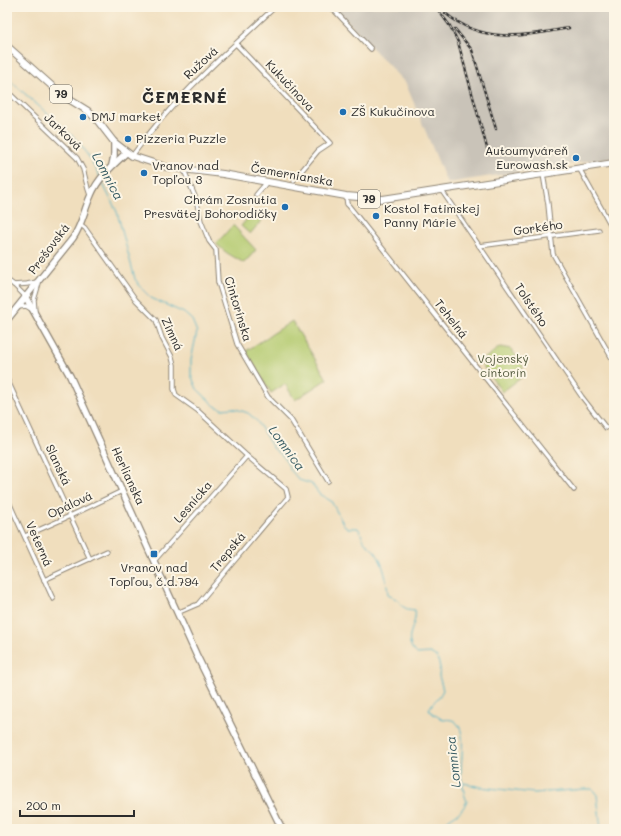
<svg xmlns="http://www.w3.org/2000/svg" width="621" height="836" viewBox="0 0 621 836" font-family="Mali,sans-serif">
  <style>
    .industrial { fill: #c9c3b8 }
    .green { fill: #b4ca6f; stroke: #707a4d }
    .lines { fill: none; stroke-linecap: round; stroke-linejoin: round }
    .stream { stroke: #46aec5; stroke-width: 1 }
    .street-casing { stroke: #8e8474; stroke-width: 5.5 }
    .secondary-casing { stroke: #8e8474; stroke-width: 8 }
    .primary-casing { stroke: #8e8474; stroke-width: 8 }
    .street { stroke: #fff; stroke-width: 3.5 }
    .secondary { stroke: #fff; stroke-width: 5.5 }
    .primary { stroke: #fff; stroke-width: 6 }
    .rail-casing { stroke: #2b2b2b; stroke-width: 2.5 }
    .rail { stroke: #fcf5e5; stroke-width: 1; stroke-dasharray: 3; stroke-linecap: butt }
    .poi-dot { fill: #1f6fb2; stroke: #fcf5e5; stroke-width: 1.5 }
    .labels { text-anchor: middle; stroke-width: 4; stroke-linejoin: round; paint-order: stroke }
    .shield { fill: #fcf5e5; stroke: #6a6863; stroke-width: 1 }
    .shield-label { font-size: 11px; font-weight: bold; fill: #2b2b2b }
    .street-label { font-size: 12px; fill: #2b2b2b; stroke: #fcf5e5 }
    .poi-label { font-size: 12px; fill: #2b2b2b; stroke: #fcf5e5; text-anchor: start }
    .park-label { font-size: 12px; fill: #545b3f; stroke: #fcf5e5 }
    .water-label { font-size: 13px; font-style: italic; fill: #345961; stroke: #fcf5e5 }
    .district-label { font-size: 16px; font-weight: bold; letter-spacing: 1px; fill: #2b2b2b; stroke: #fcf5e5 }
  </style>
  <rect width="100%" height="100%" fill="#fcf5e5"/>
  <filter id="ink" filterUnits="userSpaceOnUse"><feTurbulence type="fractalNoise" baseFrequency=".025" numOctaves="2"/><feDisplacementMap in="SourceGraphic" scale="8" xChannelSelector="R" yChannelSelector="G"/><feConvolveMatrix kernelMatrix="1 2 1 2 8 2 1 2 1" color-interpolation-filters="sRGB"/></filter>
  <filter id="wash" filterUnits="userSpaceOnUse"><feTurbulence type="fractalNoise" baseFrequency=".012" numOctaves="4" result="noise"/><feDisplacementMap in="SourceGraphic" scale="16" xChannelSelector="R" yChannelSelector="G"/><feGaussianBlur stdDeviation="0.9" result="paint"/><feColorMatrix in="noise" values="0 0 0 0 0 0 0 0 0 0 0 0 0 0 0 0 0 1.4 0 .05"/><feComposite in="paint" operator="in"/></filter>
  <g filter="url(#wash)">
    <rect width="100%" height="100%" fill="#f0debd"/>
    <!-- industrial -->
    <polygon class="industrial" points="334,7 614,7 614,157 447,183 406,84"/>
    <!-- green -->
    <g class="green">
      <polygon points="252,213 261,221 250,234 241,226"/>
      <polygon points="233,225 256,250 244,263 227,253 216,244"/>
      <polygon points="292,321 327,379 295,400 285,384 271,393 246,351"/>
      <polygon points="500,347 511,349 523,365 522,377 502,392 480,362"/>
    </g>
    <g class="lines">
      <!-- stream -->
      <g class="stream">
        <polyline points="7,78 74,137 89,157 100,177"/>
        <path d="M 102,182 L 117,212 L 135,279 L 142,289 L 151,298 L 184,313 L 192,320 L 197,332 L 191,360 L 191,375 L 197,389 L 215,406 L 222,409 L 233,408 L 248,413 L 257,421 L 273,448 L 284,457 L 290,469 L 299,480 L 312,484 L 319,494 L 331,501 L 344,525 L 348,528 L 358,528 C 361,533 362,537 365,542 C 368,546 373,549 376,553 C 384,565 387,581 388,595 L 398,600 L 402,606 L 407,609 L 415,610 C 418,627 400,638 417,654 L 430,653 L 437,657 L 440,667 L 439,676 L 443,690 C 440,698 433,701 429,709 L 432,713 L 443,720 C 470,714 461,756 461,771 C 461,777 464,797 467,801 C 461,816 450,815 442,826 L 442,829"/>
        <polyline points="464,783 480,787 534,793 585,789 592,789 597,795 601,829"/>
      </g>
    </g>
  </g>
  <g filter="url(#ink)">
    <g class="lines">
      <defs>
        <g id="street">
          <polyline points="331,7 371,49"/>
          <polyline points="236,44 330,143 318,151 294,180"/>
          <polyline points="7,91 77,158 83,169 88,189 90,195"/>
          <path d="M 132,156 C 172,100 225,54 275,7"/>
          <polyline points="579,168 614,231"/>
          <polyline points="184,170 196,199 201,221 209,241 216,250 218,282 237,344 268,397 291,420 328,481"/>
          <polyline points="543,174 548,204 553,254 614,362"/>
          <polyline points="442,191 582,397 606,428"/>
          <polyline points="256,195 267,182"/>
          <polyline points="346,196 347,204 349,206 574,490"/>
          <polyline points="81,225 85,228 136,300 156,320 162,338 172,357 174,365 174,389 176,395 197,410 247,456 286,489 288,497 198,604 177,613"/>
          <polyline points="479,246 599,230"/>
          <polyline points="7,280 14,285 25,296"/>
          <polyline points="14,285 27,284 37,282"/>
          <polyline points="18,307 26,306 31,309"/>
          <polyline points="35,312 34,300 39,283"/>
          <polyline points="7,379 90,559"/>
          <polyline points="7,498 53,599"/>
          <polyline points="25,536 70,516 122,491"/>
          <polyline points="154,561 247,456"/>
          <polyline points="44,580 107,551"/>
        </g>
        <g id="secondary">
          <polyline points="112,165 114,156 114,142"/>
          <polyline points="25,296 70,376 196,654 282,829"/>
          <path d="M 7,320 L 73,238 C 82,225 84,210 91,195 C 98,178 113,165 126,153"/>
        </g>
        <polyline id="primary" points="7,46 53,87 67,98 88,111 97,120 114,142 132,156 166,167 223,174 346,196 383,199 614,163"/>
      </defs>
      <!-- street casing -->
      <use href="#street" class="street-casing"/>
      <!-- secondary casing -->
      <use href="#secondary" class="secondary-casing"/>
      <!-- primary casing -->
      <use href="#primary" class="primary-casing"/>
      <!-- street -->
      <use href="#street" class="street"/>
      <!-- secondary -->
      <use href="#secondary" class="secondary"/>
      <!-- primary -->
      <use href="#primary" class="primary"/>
      <defs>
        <g id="rail">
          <polyline points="436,7 450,26 458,42 487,148"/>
          <path d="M 445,13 C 484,45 524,36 569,28"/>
          <polyline points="455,29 472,50 496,129"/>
        </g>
      </defs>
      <!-- rail casing -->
      <use href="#rail" class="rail-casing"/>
      <!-- rail -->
      <use href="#rail" class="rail"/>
    </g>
  </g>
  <!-- markers -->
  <g class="poi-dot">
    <circle cx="343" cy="112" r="4"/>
    <circle cx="83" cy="117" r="4"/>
    <circle cx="128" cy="139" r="4"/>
    <circle cx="576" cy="158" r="4"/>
    <circle cx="144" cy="173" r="4"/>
    <circle cx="285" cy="207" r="4"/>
    <circle cx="376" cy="216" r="4"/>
    <rect x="150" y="550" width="8" height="8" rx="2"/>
  </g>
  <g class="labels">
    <!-- shield labels -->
    <g class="shield">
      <rect x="50" y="85" width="22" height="18" rx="3"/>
      <rect x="358" y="190" width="22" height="18" rx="3"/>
    </g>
    <g class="shield-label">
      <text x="61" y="98">79</text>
      <text x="369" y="203">79</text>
    </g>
    <!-- street labels -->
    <g class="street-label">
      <text transform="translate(201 63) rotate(-43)" y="4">Ružová</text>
      <text transform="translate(290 86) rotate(47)" y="4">Kukučínova</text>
      <text transform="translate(63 132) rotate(44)" y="4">Jarková</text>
      <text transform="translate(292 175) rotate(10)" y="4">Čemernianska</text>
      <text transform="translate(538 228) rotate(-8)" y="4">Gorkého</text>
      <text transform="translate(49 249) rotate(-53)" y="4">Prešovská</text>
      <text transform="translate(531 305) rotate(56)" y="4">Tolstého</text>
      <text transform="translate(238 309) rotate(73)" y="4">Cintorínska</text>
      <text transform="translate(451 319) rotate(52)" y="4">Tehelná</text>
      <text transform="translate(172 334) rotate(65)" y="4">Zimná</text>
      <text transform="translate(58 465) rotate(65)" y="4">Slanská</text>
      <text transform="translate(128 476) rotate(65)" y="4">Herlianska</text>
      <text transform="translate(193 502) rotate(-49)" y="4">Lesnícka</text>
      <text transform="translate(70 505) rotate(-25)" y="4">Opálová</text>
      <text transform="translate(39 544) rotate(66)" y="4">Veterná</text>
      <text transform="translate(228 552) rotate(-50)" y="4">Trepská</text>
    </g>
    <!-- poi labels -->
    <g class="poi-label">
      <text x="351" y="116">ZŠ Kukučínova</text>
      <text x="91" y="121">DMJ market</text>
      <text x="136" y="143">Pizzeria Puzzle</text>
      <text x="568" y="155" text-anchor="end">Autoumyváreň<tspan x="568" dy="14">Eurowash.sk</tspan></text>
      <text x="152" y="170">Vranov nad<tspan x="152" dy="14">Topľou 3</tspan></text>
      <text x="277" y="204" text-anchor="end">Chrám Zosnutia<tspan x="277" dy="14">Presvätej Bohorodičky</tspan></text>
      <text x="384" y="213">Kostol Fatimskej<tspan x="384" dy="14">Panny Márie</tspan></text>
      <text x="154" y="572" text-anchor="middle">Vranov nad<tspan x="154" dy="14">Topľou, č.d.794</tspan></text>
    </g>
    <!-- park labels -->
    <g class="park-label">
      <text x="503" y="363">Vojenský<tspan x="503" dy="14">cintorín</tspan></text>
    </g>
    <!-- water labels -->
    <g class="water-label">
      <text transform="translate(108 176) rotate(62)" y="5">Lomnica</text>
      <text transform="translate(287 448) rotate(54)" y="5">Lomnica</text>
      <text transform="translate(453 762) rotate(-96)" y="5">Lomnica</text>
    </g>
    <!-- district labels -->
    <g class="district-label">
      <text x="185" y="103">ČEMERNÉ</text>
    </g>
  </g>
  <!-- margin -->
  <rect width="621" height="836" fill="none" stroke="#fcf5e5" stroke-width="24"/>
  <!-- scale -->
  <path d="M20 810v6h114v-6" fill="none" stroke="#2b2b2b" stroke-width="2"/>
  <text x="26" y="810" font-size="12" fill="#2b2b2b" stroke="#fcf5e5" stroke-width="3" paint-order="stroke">200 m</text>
</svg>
